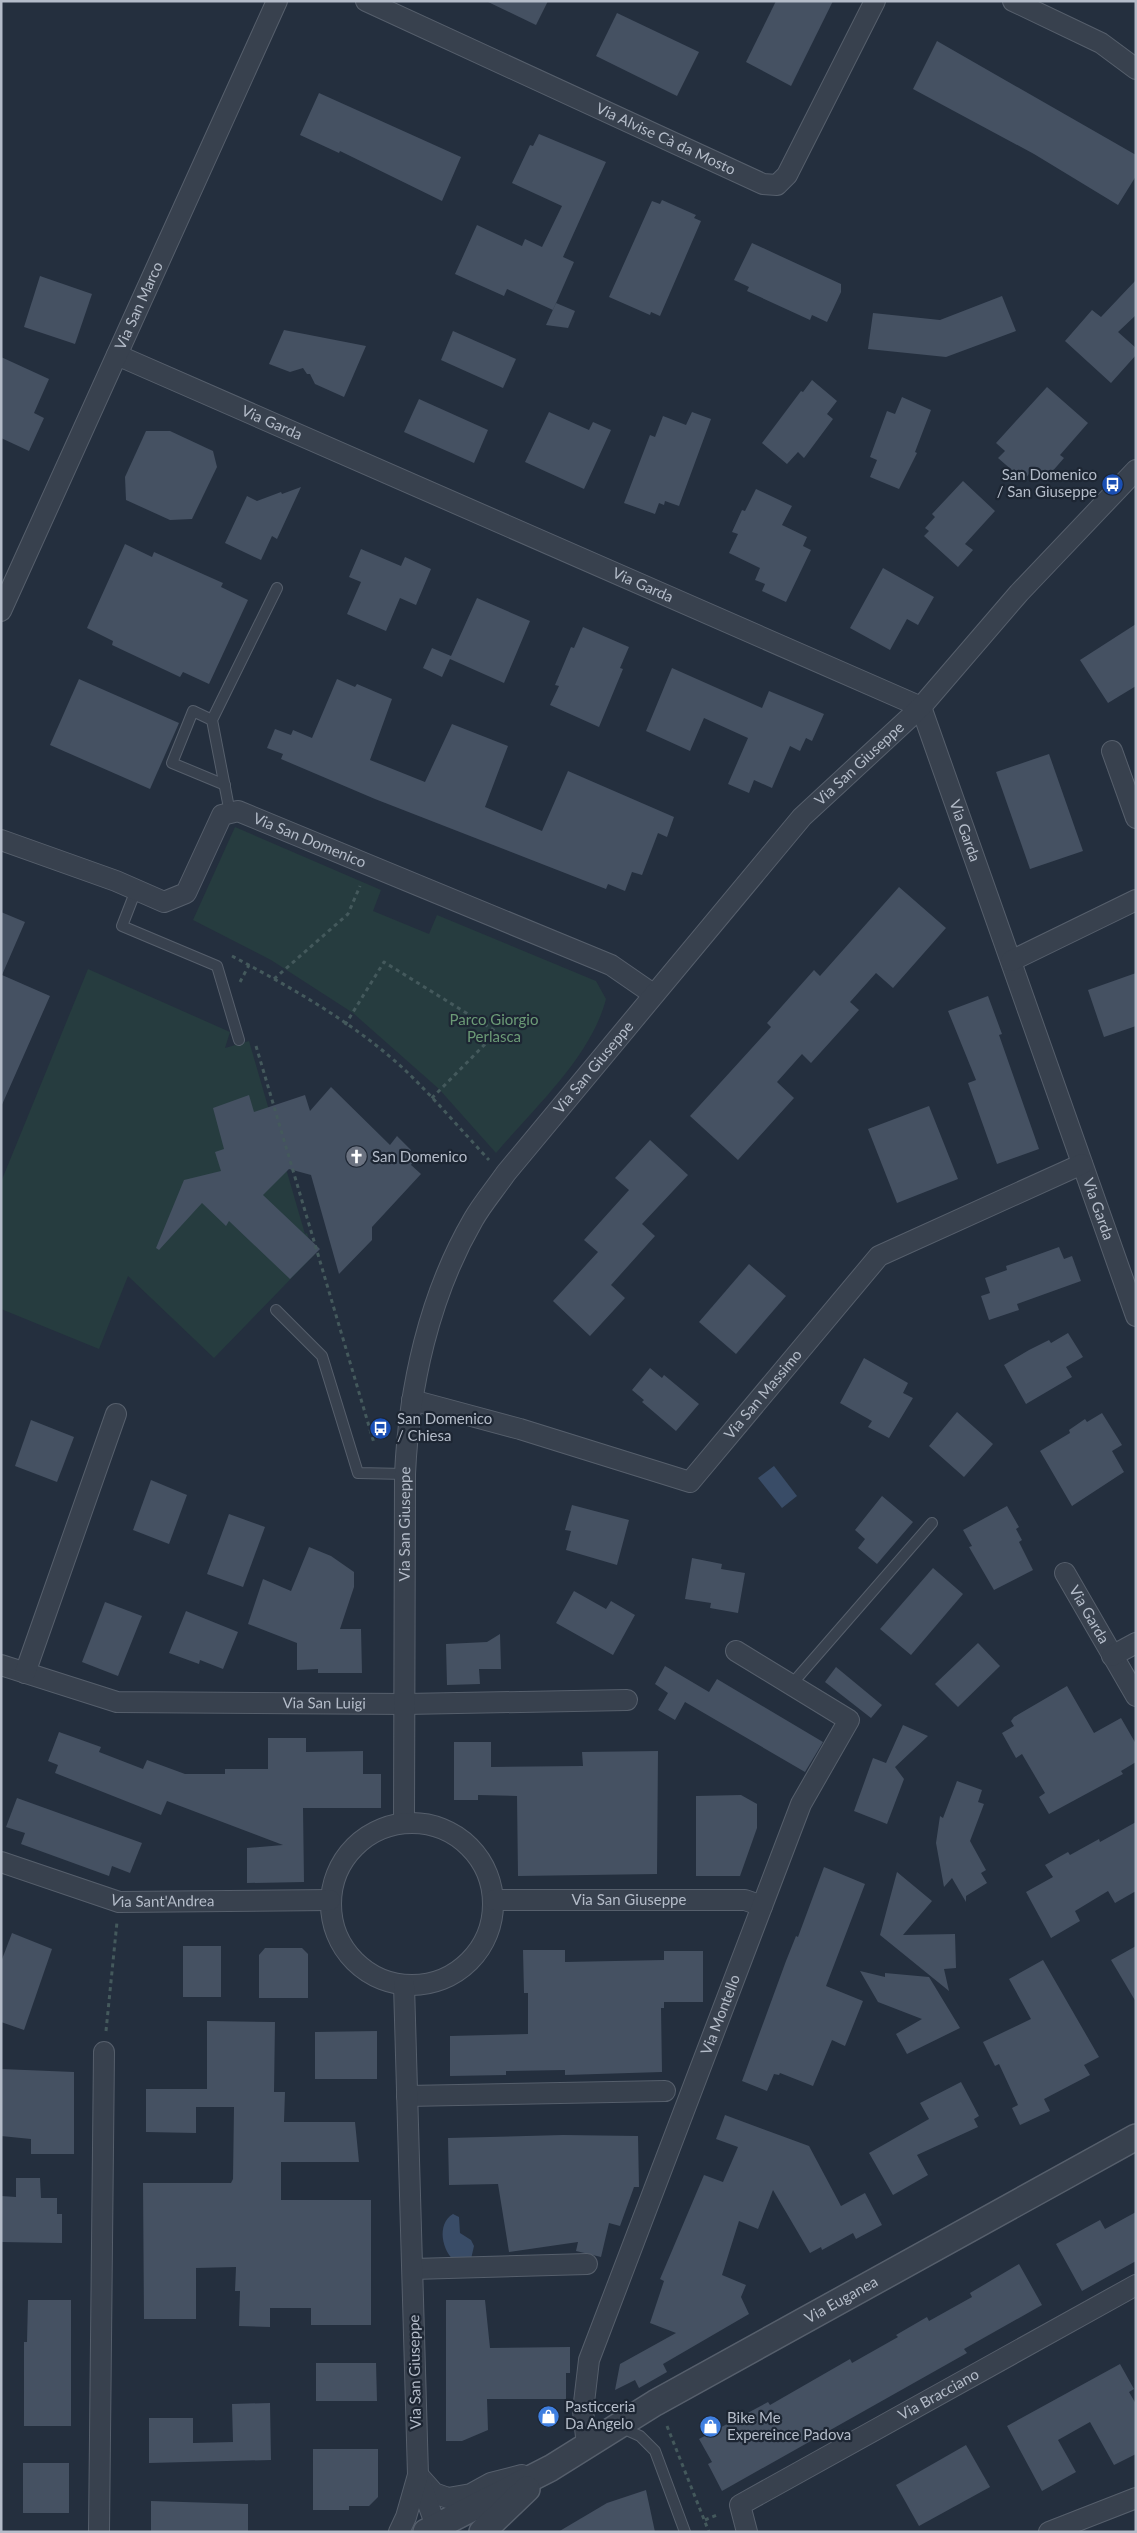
<svg xmlns="http://www.w3.org/2000/svg" width="1137" height="2533" viewBox="0 0 1137 2533" font-family="Lato,sans-serif">
  <style>
    .green { fill: #263c3f }
    .water { fill: #394c67 }
    .building { fill: #455162 }
    .lines { fill: none; stroke-linecap: round; stroke-linejoin: round }
    .service-casing { stroke: #565f6c; stroke-width: 12 }
    .minor-casing { stroke: #565f6c; stroke-width: 22 }
    .tertiary-casing { stroke: #565f6c; stroke-width: 28 }
    .path { stroke: #44595c; stroke-width: 3; stroke-dasharray: 4 4; stroke-linecap: butt }
    .service { stroke: #38414e; stroke-width: 10 }
    .minor { stroke: #38414e; stroke-width: 20 }
    .tertiary { stroke: #38414e; stroke-width: 25 }
    .labels { text-anchor: middle; stroke-width: 4.5; stroke-linejoin: round; paint-order: stroke }
    .street-label { font-size: 15px; fill: #b4bcc9; stroke: #1d2633 }
    .poi-label { font-size: 15px; fill: #b4bcc9; stroke: #1d2633; text-anchor: start }
    .park-label { font-size: 15px; fill: #6b9a76; stroke: #1d2633 }
  </style>
  <rect width="100%" height="100%" fill="#242f3e"/>
  <!-- green -->
  <g class="green">
    <path d="M 235,827 L 381,890 L 373,911 L 429,934 L 437,915 L 596,981 L 606,999 C 591,1057 534,1108 496,1153 L 439,1089 L 353,1013 L 271,960 L 193,920 Z"/>
    <polygon points="88,969 230,1032 225,1048 249,1041 305,1234 307,1233 314,1255 214,1358 128,1276 99,1349 1,1309 1,1182"/>
  </g>
  <!-- water -->
  <g class="water">
    <polygon points="774,1466 797,1496 782,1508 758,1478"/>
    <path d="M 453,2214 L 459,2217 L 460,2233 L 471,2240 L 474,2246 L 471,2259 L 456,2262 C 442,2252 436,2224 453,2214 Z"/>
  </g>
  <!-- building -->
  <g class="building">
    <polygon points="486,1 548,1 536,25"/>
    <polygon points="776,1 833,1 791,86 746,62"/>
    <polygon points="617,13 699,52 677,96 596,56"/>
    <polygon points="937,41 1136,155 1136,176 1118,205 1034,154 913,89"/>
    <polygon points="319,93 461,157 442,201 340,151 339,153 300,135"/>
    <polygon points="539,134 606,162 563,257 574,262 553,310 507,289 504,296 455,274 477,225 522,246 525,239 542,247 562,206 512,183 530,145 533,146"/>
    <polygon points="662,200 696,215 694,218 701,221 660,316 651,312 650,315 609,297 652,201 660,204"/>
    <polygon points="752,243 841,284 841,292 827,322 812,315 810,320 747,291 749,287 734,280"/>
    <polygon points="40,276 92,294 75,344 24,327"/>
    <polygon points="1136,280 1136,315 1118,332 1136,348 1136,355 1111,383 1065,341 1092,310 1101,317"/>
    <polygon points="1002,296 1016,331 946,357 868,349 873,313 940,320"/>
    <polygon points="556,303 575,311 568,328 546,325"/>
    <polygon points="284,330 366,346 344,397 315,384 310,374 307,374 303,368 290,372 269,364"/>
    <polygon points="453,331 516,359 503,388 441,360"/>
    <polygon points="1,357 49,379 34,413 44,418 29,451 1,438"/>
    <polygon points="812,380 837,401 827,414 833,419 804,458 798,452 787,464 762,443 801,391 803,392"/>
    <polygon points="1047,387 1088,423 1060,455 1064,458 1044,481 1032,470 1025,479 1014,469 1013,471 998,458 1005,451 996,443"/>
    <polygon points="902,397 931,410 915,452 917,453 899,489 870,477 877,460 870,457 887,411 895,414"/>
    <polygon points="419,399 488,430 474,463 404,432"/>
    <polygon points="549,412 589,430 593,422 611,430 584,489 525,462"/>
    <polygon points="692,412 711,419 679,506 665,501 664,505 659,503 655,514 624,503 650,435 655,437 663,416 686,425"/>
    <polygon points="146,431 170,431 213,451 217,467 192,519 170,520 126,500 125,477"/>
    <polygon points="963,481 995,511 965,544 973,550 958,567 924,536 929,531 925,528 935,517 932,514"/>
    <polygon points="301,487 277,539 272,536 261,560 225,543 247,496 257,501 281,492 282,494"/>
    <polygon points="756,489 792,506 782,525 807,537 803,546 811,550 786,602 762,591 765,584 755,580 760,568 729,553 738,534 732,532 742,510 745,511"/>
    <polygon points="125,544 152,557 154,552 205,575 223,583 221,587 248,600 209,684 183,672 180,677 112,645 113,641 87,628"/>
    <polygon points="361,549 401,566 405,557 431,569 416,605 400,598 386,631 347,614 361,582 349,577"/>
    <polygon points="883,568 934,597 918,625 907,619 890,650 850,628"/>
    <polygon points="477,598 530,621 504,683 450,659 442,677 423,668 432,648 451,656"/>
    <polygon points="1136,624 1136,686 1108,703 1080,660"/>
    <polygon points="583,627 629,647 620,668 623,669 599,727 550,705 559,686 555,685 571,647 574,648"/>
    <polygon points="672,668 762,708 769,691 824,714 812,741 806,738 800,751 790,746 772,788 754,780 749,793 728,784 748,738 704,718 690,751 646,731"/>
    <polygon points="79,679 179,723 150,789 50,745"/>
    <polygon points="337,679 355,687 357,684 392,699 370,760 425,782 452,724 508,746 485,807 542,831 568,771 674,817 667,837 658,833 642,875 632,872 625,891 608,884 606,889 375,799 281,759 283,754 267,748 275,729 291,735 293,730 312,738"/>
    <polygon points="1049,754 1083,851 1030,869 996,772"/>
    <polygon points="899,887 946,928 893,988 876,973 850,1002 859,1010 811,1063 802,1054 777,1082 794,1098 738,1160 690,1116 771,1027 767,1023 814,970 820,976"/>
    <polygon points="1,912 25,922 2,975 50,996 1,1107"/>
    <polygon points="1136,973 1136,1026 1104,1037 1088,990"/>
    <polygon points="988,996 1002,1034 999,1035 1039,1149 997,1164 968,1083 976,1080 948,1011"/>
    <polygon points="331,1087 390,1145 397,1136 411,1150 408,1157 412,1163 411,1165 421,1174 372,1227 372,1240 339,1274 311,1175 289,1169 263,1195 320,1249 290,1279 229,1221 226,1226 202,1203 159,1250 156,1248 184,1180 221,1171 215,1152 224,1149 213,1108 249,1095 254,1112 305,1095 310,1111"/>
    <polygon points="929,1106 958,1179 897,1203 868,1129"/>
    <polygon points="650,1140 688,1175 642,1224 655,1236 611,1285 625,1298 590,1336 553,1301 598,1252 584,1240 629,1190 615,1178"/>
    <polygon points="1059,1247 1064,1259 1072,1256 1081,1281 1017,1304 1019,1310 989,1320 981,1296 990,1293 985,1278 1007,1270 1006,1266"/>
    <polygon points="749,1264 786,1296 736,1354 699,1322"/>
    <polygon points="1068,1333 1083,1357 1066,1367 1072,1377 1026,1404 1004,1365 1029,1350 1049,1340 1051,1343"/>
    <polygon points="864,1358 908,1383 903,1393 913,1398 889,1438 868,1427 872,1421 840,1403"/>
    <polygon points="650,1368 662,1378 664,1375 699,1404 676,1431 642,1402 644,1400 632,1390"/>
    <polygon points="957,1412 993,1444 964,1477 929,1446"/>
    <polygon points="1102,1413 1122,1445 1112,1451 1124,1472 1072,1506 1040,1451 1070,1433 1069,1430 1085,1419 1087,1422"/>
    <polygon points="31,1420 74,1437 57,1482 15,1466"/>
    <polygon points="151,1480 187,1495 169,1544 133,1530"/>
    <polygon points="882,1496 913,1522 877,1564 858,1548 865,1539 855,1530"/>
    <polygon points="572,1505 629,1520 617,1565 566,1550 571,1531 565,1530"/>
    <polygon points="1007,1506 1019,1527 1016,1529 1022,1540 1019,1542 1033,1570 994,1590 969,1547 972,1546 963,1530"/>
    <polygon points="229,1514 265,1527 243,1587 207,1574"/>
    <polygon points="309,1547 331,1556 354,1572 354,1587 340,1629 361,1629 362,1673 318,1673 318,1669 297,1670 297,1643 248,1624 263,1579 291,1591"/>
    <polygon points="692,1558 722,1564 721,1569 745,1573 738,1613 710,1608 711,1603 685,1599"/>
    <polygon points="933,1568 963,1594 911,1655 880,1629"/>
    <polygon points="574,1591 606,1609 611,1601 635,1615 613,1655 556,1623"/>
    <polygon points="105,1602 142,1616 118,1676 82,1662"/>
    <polygon points="186,1611 238,1632 223,1669 200,1660 199,1664 169,1653"/>
    <polygon points="500,1634 501,1669 479,1669 480,1684 447,1685 446,1644 487,1642"/>
    <polygon points="978,1643 1000,1666 958,1707 935,1684"/>
    <polygon points="665,1666 709,1692 717,1679 823,1742 805,1772 685,1702 675,1720 658,1710 668,1693 655,1684"/>
    <polygon points="836,1667 882,1705 871,1718 825,1682"/>
    <polygon points="1067,1686 1094,1733 1121,1718 1136,1744 1136,1762 1121,1771 1123,1774 1049,1814 1039,1797 1045,1793 1022,1754 1016,1758 1002,1733 1014,1726 1011,1721 1014,1717"/>
    <polygon points="903,1725 928,1736 895,1767 904,1779 887,1824 854,1811 873,1758 886,1763"/>
    <polygon points="59,1732 101,1747 99,1752 143,1769 147,1760 185,1774 225,1774 225,1769 268,1769 268,1738 306,1738 306,1752 363,1751 363,1774 381,1774 381,1808 303,1808 304,1882 247,1883 247,1848 283,1845 167,1801 161,1815 55,1773 58,1765 48,1761"/>
    <polygon points="454,1742 491,1742 491,1767 583,1766 582,1752 658,1751 657,1874 518,1876 517,1796 478,1795 478,1800 454,1800"/>
    <polygon points="957,1781 982,1790 978,1802 984,1804 970,1841 986,1870 981,1873 987,1883 966,1896 966,1902 952,1878 944,1887 936,1843 940,1816 943,1818"/>
    <polygon points="741,1795 757,1804 757,1828 740,1876 696,1876 696,1796"/>
    <polygon points="17,1798 142,1843 130,1873 112,1866 109,1876 21,1844 25,1833 6,1827"/>
    <polygon points="1136,1822 1136,1891 1115,1903 1108,1891 1075,1911 1080,1921 1051,1938 1026,1892 1053,1877 1045,1865 1068,1852 1070,1855 1099,1839 1100,1842"/>
    <polygon points="824,1867 865,1884 826,1986 863,2001 845,2046 832,2040 813,2086 780,2073 779,2075 774,2074 767,2091 742,2081 786,1961 796,1936 798,1937"/>
    <polygon points="897,1872 932,1901 903,1935 955,1934 956,1968 944,1969 949,1991 880,1935"/>
    <polygon points="12,1933 52,1949 24,2030 1,2022 1,1962"/>
    <rect x="183" y="1946" width="38" height="51"/>
    <polygon points="1136,1946 1136,2002 1111,1960"/>
    <polygon points="265,1948 302,1948 308,1954 308,1998 259,1998 259,1955"/>
    <polygon points="523,1950 565,1950 565,1962 664,1960 664,1951 703,1951 703,2002 664,2002 664,2008 661,2008 662,2072 565,2075 565,2070 506,2071 506,2075 450,2076 450,2036 528,2034 528,1993 524,1993"/>
    <polygon points="1043,1960 1099,2057 1084,2065 1090,2075 1044,2099 1050,2111 1020,2125 1012,2108 1018,2105 999,2064 995,2066 983,2042 1031,2019 1009,1979"/>
    <polygon points="860,1971 885,1977 885,1973 929,1977 960,2028 907,2054 896,2034 922,2019 878,2002"/>
    <polygon points="207,2021 275,2022 274,2092 285,2092 284,2122 355,2122 359,2162 281,2162 281,2200 371,2200 371,2325 311,2325 311,2308 270,2308 270,2327 239,2326 240,2291 235,2291 236,2267 196,2268 196,2319 144,2319 143,2183 231,2183 233,2179 234,2107 196,2107 196,2133 146,2132 146,2089 207,2089"/>
    <polygon points="377,2031 377,2079 315,2079 315,2032"/>
    <polygon points="1,2069 74,2072 74,2154 31,2154 31,2139 1,2136"/>
    <polygon points="961,2082 979,2116 974,2119 978,2127 917,2155 928,2175 893,2195 869,2153 929,2119 920,2103"/>
    <polygon points="725,2115 809,2146 841,2206 865,2193 882,2225 856,2239 853,2233 822,2250 821,2247 810,2253 773,2190 758,2229 739,2221 722,2275 746,2285 741,2297 749,2314 663,2364 667,2372 639,2388 635,2380 615,2390 620,2364 676,2333 650,2323 664,2281 660,2279 704,2175 723,2182 738,2147 716,2139"/>
    <polygon points="563,2135 638,2136 639,2187 634,2187 620,2226 609,2223 601,2257 576,2251 578,2242 509,2252 498,2184 449,2185 448,2138"/>
    <polygon points="16,2178 40,2178 41,2198 57,2198 57,2214 62,2214 62,2243 1,2242 1,2196 16,2197"/>
    <polygon points="1136,2212 1136,2261 1082,2291 1056,2244 1100,2220 1105,2229"/>
    <polygon points="1019,2264 1042,2305 964,2349 967,2353 722,2491 708,2464 712,2462 699,2439 768,2402 770,2405 850,2359 852,2363 898,2337 896,2335 927,2317 929,2321 972,2297 970,2293"/>
    <polygon points="28,2300 71,2300 71,2426 24,2426 24,2342 27,2342"/>
    <polygon points="446,2300 485,2300 490,2348 570,2347 570,2373 566,2373 566,2399 487,2399 488,2430 462,2441 446,2441"/>
    <polygon points="316,2363 376,2363 377,2401 316,2401"/>
    <polygon points="1120,2364 1134,2389 1129,2392 1136,2404 1136,2454 1114,2465 1090,2422 1058,2440 1076,2472 1042,2491 1007,2426"/>
    <polygon points="270,2403 271,2460 149,2463 149,2418 193,2418 193,2443 233,2442 232,2404"/>
    <polygon points="966,2445 990,2487 919,2526 896,2485"/>
    <polygon points="313,2449 378,2449 378,2497 369,2506 349,2506 349,2510 313,2510"/>
    <rect x="23" y="2463" width="46" height="50"/>
    <polygon points="646,2490 655,2532 558,2532 607,2503"/>
    <polygon points="151,2501 248,2504 248,2532 151,2532"/>
  </g>
  <g class="lines">
    <defs>
      <g id="service">
        <polyline points="212,720 193,711 172,763 225,785"/>
        <polyline points="230,813 212,720 277,588"/>
        <polyline points="136,890 122,926 217,966 239,1040"/>
        <polyline points="276,1310 322,1356 358,1473 405,1474"/>
        <polyline points="791,1685 932,1523"/>
        <polyline points="620,2427 640,2436 655,2451 685,2532"/>
      </g>
      <g id="minor">
        <path id="s1" d="M 366,1 L 763,184 L 777,185 L 787,175 L 875,1"/>
        <polyline points="1013,1 1101,43 1136,69"/>
        <path id="s2" d="M 117,355 L 921,707 L 1136,1316"/>
        <path id="s3" d="M 1,611 L 277,1"/>
        <polyline points="1112,751 1136,818"/>
        <path id="s4" d="M 1,840 L 116,881 L 164,902 L 186,893 L 222,815 L 238,811 L 611,965 L 653,994"/>
        <polyline points="1011,961 1136,900"/>
        <path id="s5" d="M 412,1400 L 520,1429 L 690,1482 L 879,1256 L 1082,1164"/>
        <path id="s6" d="M 1065,1573 L 1136,1696"/>
        <polyline points="1112,1656 1136,1643"/>
        <path id="s7" d="M 1,1665 L 117,1702 L 406,1704 L 627,1700"/>
        <polyline points="25,1673 116,1414"/>
        <path id="s8" d="M 404,1822 L 405,1474 C 409,1387 429,1296 473,1220 C 482,1204 495,1189 506,1173 L 802,817 L 921,707 L 1019,593 L 1136,470"/>
        <circle cx="412" cy="1904" r="81"/>
        <path id="s9" d="M 1,1862 L 119,1902 L 330,1900"/>
        <path id="s10" d="M 494,1900 L 745,1900 L 762,1906"/>
        <polyline points="407,2096 665,2091"/>
        <polyline points="413,2269 587,2264"/>
        <path id="s11" d="M 587,2445 L 583,2411 L 589,2360 L 801,1804 L 849,1720 L 736,1651"/>
        <polyline points="418,2475 434,2493 448,2498 471,2494 491,2483 522,2475"/>
        <polyline points="420,2481 438,2532"/>
        <polyline points="99,2532 104,2052"/>
        <polyline points="399,2532 406,2517 418,2475 404,1985"/>
        <path id="s12" d="M 747,2532 L 740,2505 L 1136,2285"/>
        <polyline points="1049,2532 1136,2498"/>
      </g>
      <g id="tertiary">
        <path id="s13" d="M 426,2532 L 551,2468 L 655,2403 L 1136,2137"/>
        <polyline points="482,2532 527,2489"/>
      </g>
    </defs>
    <!-- service casing -->
    <use href="#service" class="service-casing"/>
    <!-- minor casing -->
    <use href="#minor" class="minor-casing"/>
    <!-- tertiary casing -->
    <use href="#tertiary" class="tertiary-casing"/>
    <!-- path -->
    <g class="path">
      <path d="M 232,956 C 292,988 356,1024 406,1071 C 435,1099 462,1131 489,1160"/>
      <polyline points="274,979 348,914 360,886"/>
      <polyline points="240,982 249,965"/>
      <polyline points="345,1025 384,962 497,1032 431,1099"/>
      <polyline points="256,1046 374,1443"/>
      <polyline points="106,2031 117,1922"/>
      <polyline points="667,2426 709,2532"/>
      <polyline points="705,2520 719,2514"/>
    </g>
    <!-- service -->
    <use href="#service" class="service"/>
    <!-- minor -->
    <use href="#minor" class="minor"/>
    <!-- tertiary -->
    <use href="#tertiary" class="tertiary"/>
  </g>
  <!-- icons -->
  <defs>
    <symbol id="bus-disc" viewBox="-11 -11 22 22"><circle r="9.5" fill="#1a4fb4" stroke="#1d2633"/><path d="M-5-6H5V4H4V6H2V4H-2V6H-4V4H-5ZM-3.5-4V0h7V-4ZM-3.5 1.2v1.5H-2V1.2ZM2 1.2v1.5H3.5V1.2Z" fill="#fff"/></symbol>
    <symbol id="church-disc" viewBox="-11 -11 22 22"><circle r="9.5" fill="#6b7280" stroke="#1d2633"/><path d="M-1.2-6h2.4v3.5h3.3v2.4h-3.3V6h-2.4V-.1h-3.3v-2.4h3.3Z" fill="#fff"/></symbol>
    <symbol id="shop-disc" viewBox="-11 -11 22 22"><circle r="9.5" fill="#3f7fe0" stroke="#1d2633"/><path d="M-5-2.5h2.3a2.7 3.5 0 0 1 5.4 0H5L5.5 6h-11ZM-1.5-2.5h3a1.5 2.3 0 0 0-3 0Z" fill="#fff"/></symbol>
  </defs>
  <g fill-rule="evenodd">
    <use href="#bus-disc" x="1100" y="472" width="25" height="25"/>
    <use href="#church-disc" x="344" y="1144" width="25" height="25"/>
    <use href="#bus-disc" x="368" y="1416" width="25" height="25"/>
    <use href="#shop-disc" x="536" y="2404" width="25" height="25"/>
    <use href="#shop-disc" x="698" y="2414" width="25" height="25"/>
  </g>
  <g class="labels">
    <!-- street labels -->
    <g class="street-label">
      <text dy="5" stroke="none"><textPath href="#s1" startOffset="330">Via Alvise Cà da Mosto</textPath></text>
      <text dy="5" stroke="none"><textPath href="#s3" startOffset="335">Via San Marco</textPath></text>
      <text dy="5" stroke="none"><textPath href="#s2" startOffset="169">Via Garda</textPath></text>
      <text dy="5" stroke="none"><textPath href="#s2" startOffset="574">Via Garda</textPath></text>
      <text dy="5" stroke="none"><textPath href="#s8" startOffset="1212">Via San Giuseppe</textPath></text>
      <text dy="5" stroke="none"><textPath href="#s2" startOffset="1009">Via Garda</textPath></text>
      <text dy="5" stroke="none"><textPath href="#s4" startOffset="378">Via San Domenico</textPath></text>
      <text dy="5" stroke="none"><textPath href="#s8" startOffset="808">Via San Giuseppe</textPath></text>
      <text dy="5" stroke="none"><textPath href="#s2" startOffset="1410">Via Garda</textPath></text>
      <text dy="5" stroke="none"><textPath href="#s5" startOffset="404">Via San Massimo</textPath></text>
      <text dy="5" stroke="none"><textPath href="#s8" startOffset="298">Via San Giuseppe</textPath></text>
      <text dy="5" stroke="none"><textPath href="#s6" startOffset="48">Via Garda</textPath></text>
      <text dy="5" stroke="none"><textPath href="#s7" startOffset="329">Via San Luigi</textPath></text>
      <text dy="5" stroke="none"><textPath href="#s9" startOffset="168">Via Sant'Andrea</textPath></text>
      <text dy="5" stroke="none"><textPath href="#s10" startOffset="135">Via San Giuseppe</textPath></text>
      <text dy="5" stroke="none"><textPath href="#s11" startOffset="455">Via Montello</textPath></text>
      <text dy="5" stroke="none"><textPath href="#s13" startOffset="476">Via Euganea</textPath></text>
      <text transform="translate(415 2372) rotate(-91)" y="5">Via San Giuseppe</text>
      <text dy="5" stroke="none"><textPath href="#s12" startOffset="255">Via Bracciano</textPath></text>
    </g>
    <!-- poi labels -->
    <g class="poi-label">
      <text x="1097" y="480" text-anchor="end">San Domenico<tspan x="1097" dy="17">/ San Giuseppe</tspan></text>
      <text x="372" y="1162">San Domenico</text>
      <text x="397" y="1424">San Domenico<tspan x="397" dy="17">/ Chiesa</tspan></text>
      <text x="565" y="2412">Pasticceria<tspan x="565" dy="17">Da Angelo</tspan></text>
      <text x="727" y="2423">Bike Me<tspan x="727" dy="17">Expereince Padova</tspan></text>
    </g>
    <!-- park labels -->
    <g class="park-label">
      <text x="494" y="1025">Parco Giorgio<tspan x="494" dy="17">Perlasca</tspan></text>
    </g>
  </g>
  <!-- border -->
  <rect width="1137" height="2533" fill="none" stroke="#b4bcc9" stroke-width="5"/>
</svg>
